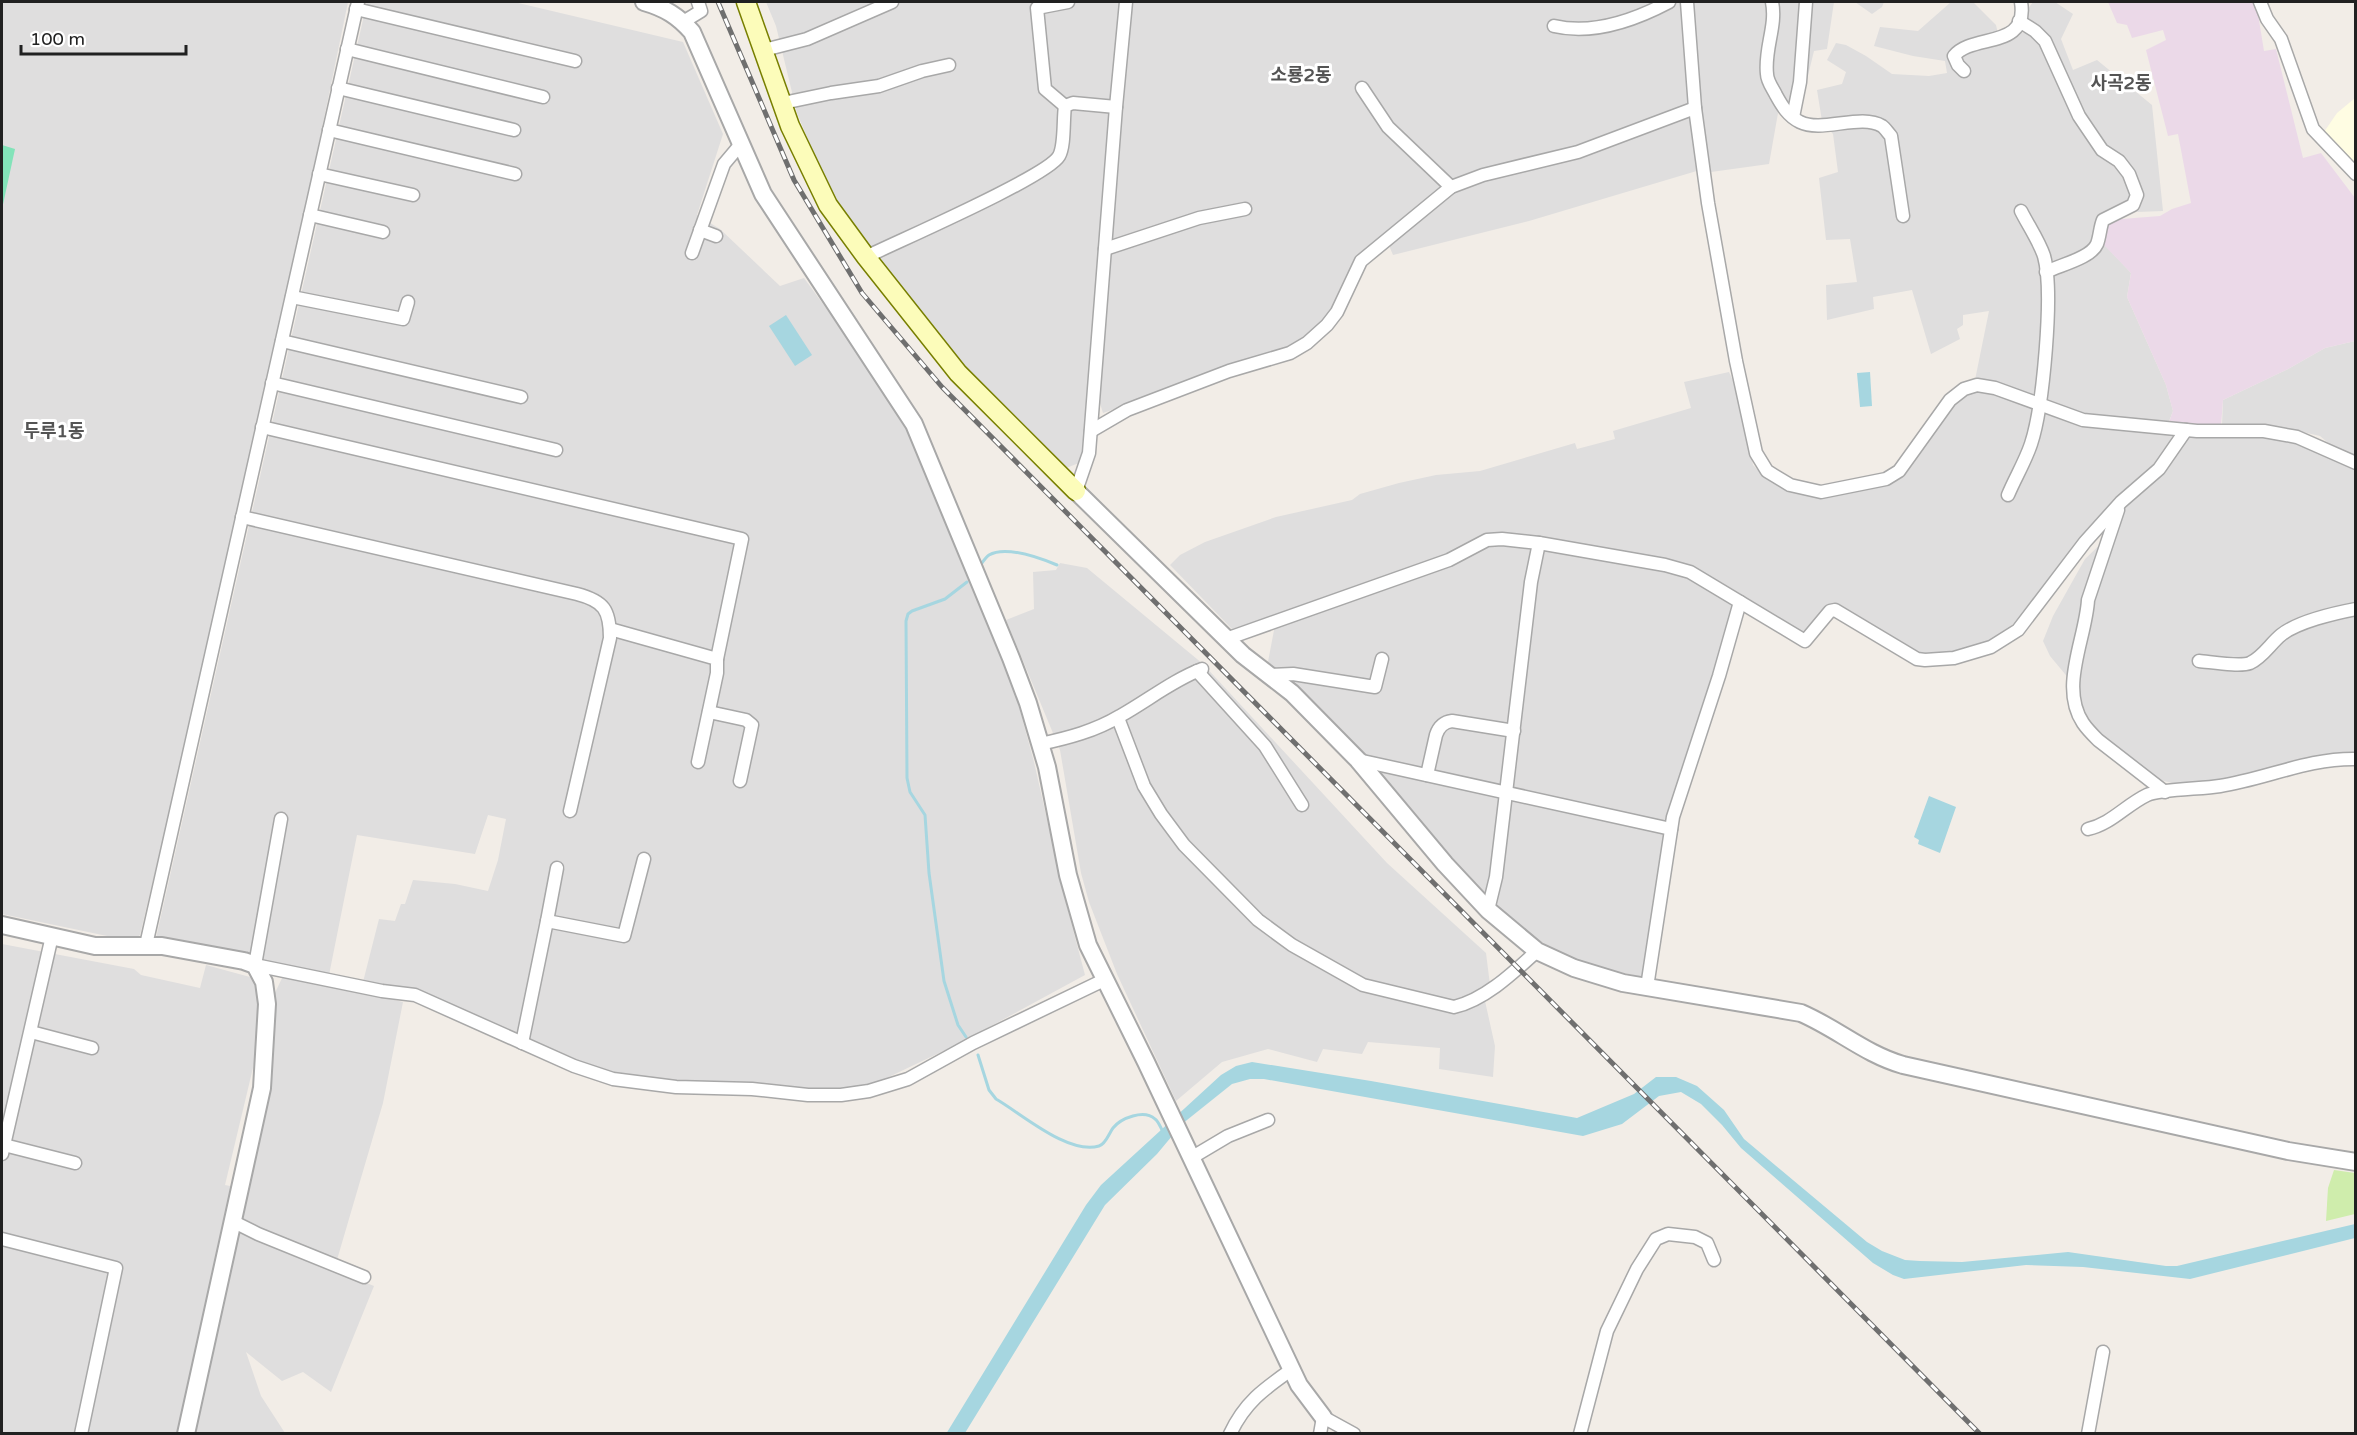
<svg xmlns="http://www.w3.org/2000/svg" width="2357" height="1435" viewBox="0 0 2357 1435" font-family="'Varela Round','Noto Sans KR',sans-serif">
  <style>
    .residential { fill: #dfdede }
    .industrial { fill: #ebd9e8 }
    .education { fill: #fffde3 }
    .grass { fill: #cfedac }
    .pitch { fill: #83e3b9 }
    .water { fill: #a6d6e0 }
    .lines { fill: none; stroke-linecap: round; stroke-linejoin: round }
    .stream { stroke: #a6d6e0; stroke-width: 3 }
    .minor-casing { stroke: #a8a8a8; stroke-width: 15 }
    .tertiary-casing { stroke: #a8a8a8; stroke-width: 20 }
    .secondary-casing { stroke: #787f00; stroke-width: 21 }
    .minor { stroke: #fff; stroke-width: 12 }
    .tertiary { stroke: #fff; stroke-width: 16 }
    .secondary { stroke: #fcfcba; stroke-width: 18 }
    .rail-casing { stroke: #6f6f6f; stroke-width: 5 }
    .rail { stroke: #fff; stroke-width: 3; stroke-dasharray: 9; stroke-linecap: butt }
    .labels { text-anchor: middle; stroke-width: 6; stroke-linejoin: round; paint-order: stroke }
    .quarter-label { font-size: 18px; font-weight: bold; fill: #545454; stroke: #fff }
  </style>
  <rect width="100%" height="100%" fill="#f2ede7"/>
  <!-- residential -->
  <g class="residential">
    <polygon points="2,2 348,2 278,342 189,729 140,935 131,941 2,914"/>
    <polygon points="367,2 514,2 683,42 723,134 697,215 720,229 780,286 804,278 889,394 918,453 1008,666 1034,762 1065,899 1085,975 958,1044 874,1084 836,1091 684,1083 614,1073 584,1067 516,1036 363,982 379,919 395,921 401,904 405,904 413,880 455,884 488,891 498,860 506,819 488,815 475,854 357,835 329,975 156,938"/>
    <polygon points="766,2 1124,2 1084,452 1079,463 1061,470 999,412 842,213 829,190 797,113 776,26"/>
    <polygon points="1130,2 1683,2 1692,107 1575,149 1479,173 1370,250 1327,318 1296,345 1103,413 1098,397"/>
    <polygon points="1694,2 1769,2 1768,34 1762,46 1760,67 1778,113 1769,164 1711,172 1698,92 1692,12"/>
    <polygon points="1777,2 1834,2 1827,49 1814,51 1801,104 1787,103 1770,74"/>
    <polygon points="1855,2 1884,2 1882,7 1872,14"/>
    <polygon points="1951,2 1973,2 1996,25 2000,43 2020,32 2029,34 2042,40 2071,104 2117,163 2135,197 2089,250 2053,264 2044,348 2034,397 1975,380 1989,311 1963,315 1963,325 1957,329 1960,339 1931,354 1912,290 1873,297 1874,309 1827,320 1826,285 1857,282 1850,239 1826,240 1819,178 1838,172 1833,134 1822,121 1817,90 1842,84 1846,72 1827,60 1836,43 1846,45 1866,56 1892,74 1929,76 1947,73 1945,61 1913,56 1874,46 1880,27 1918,31"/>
    <polygon points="2033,2 2055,2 2073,14 2061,39 2073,70 2097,60 2152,105 2163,211 2137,212 2139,196 2111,154 2092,133 2050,41 2024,14"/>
    <polygon points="1691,114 1700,170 1529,221 1393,255 1388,243 1463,185"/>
    <polygon points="2101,241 2131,273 2127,297 2166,385 2173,411 2168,424 2082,416 2052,406 2045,397 2053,274"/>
    <polygon points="2355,341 2355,460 2339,452 2320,436 2286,428 2222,426 2223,400 2288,369 2325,348"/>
    <polygon points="1729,372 1742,401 1753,465 1763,475 1781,487 1798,494 1819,495 1897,481 1907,472 1946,412 1972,390 1993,392 2021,400 2176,435 2168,452 2022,616 2001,635 1963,652 1919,655 1840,607 1802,636 1694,571 1509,533 1498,533 1444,559 1315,604 1232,629 1170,565 1180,555 1205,542 1276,517 1352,500 1360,494 1399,483 1436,475 1480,471 1575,443 1577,449 1615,439 1613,431 1691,408 1684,382"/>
    <polygon points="2190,433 2272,436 2294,442 2355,468 2355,755 2214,784 2184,786 2160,780 2120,754 2087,724 2075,686 2050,656 2043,641 2053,616 2085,559 2112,533 2123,508"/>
    <polygon points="1502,543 1603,558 1668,572 1692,579 1731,602 1733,610 1718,675 1675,795 1646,974 1642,977 1588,965 1557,953 1525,930 1472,885 1267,667 1275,625 1487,544"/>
    <polygon points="1060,563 1087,568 1203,664 1387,863 1486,953 1490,985 1485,1001 1495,1046 1493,1077 1439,1069 1440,1048 1368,1042 1362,1054 1323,1049 1317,1062 1268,1049 1222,1062 1176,1101 1117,974 1089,902 1081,873 1060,750 1006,620 1034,609 1033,572 1056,570"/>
    <polygon points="2,944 134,969 141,975 200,988 206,965 250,977 255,984 261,1020 257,1051 225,1185 235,1187 183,1433 2,1434"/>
    <polygon points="284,974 403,1002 383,1103 334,1270 374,1286 331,1392 303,1372 282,1381 246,1352 261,1396 285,1433 192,1434 272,999"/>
  </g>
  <!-- industrial -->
  <polygon class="industrial" points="2108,2 2256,2 2264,51 2276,49 2303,158 2321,153 2355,198 2355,341 2325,348 2288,369 2223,400 2221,426 2168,425 2173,411 2166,385 2127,297 2131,273 2101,242 2109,220 2160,216 2172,209 2191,203 2178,134 2168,136 2146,50 2166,40 2163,30 2132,38 2127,25 2117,23"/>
  <!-- education -->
  <polygon class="education" points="2355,98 2355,163 2324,132 2337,113"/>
  <!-- grass -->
  <polygon class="grass" points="2334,1170 2355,1173 2355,1214 2326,1221 2328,1188"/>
  <!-- pitch -->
  <polygon class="pitch" points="2,145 15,149 2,209"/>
  <!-- water -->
  <g class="water">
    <polygon points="786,315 812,355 795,366 769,326"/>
    <polygon points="1870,372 1872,406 1860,407 1857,373"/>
    <polygon points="1929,796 1956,807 1940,853 1918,844 1919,840 1914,837"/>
    <polygon points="1252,1062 1371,1081 1577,1118 1634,1094 1656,1077 1676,1077 1697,1086 1724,1110 1744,1139 1867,1242 1882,1251 1905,1260 1920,1261 1962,1262 2068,1252 2166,1266 2177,1266 2355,1224 2355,1238 2190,1279 2083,1267 2026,1265 1904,1279 1893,1275 1873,1263 1741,1148 1722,1125 1701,1104 1681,1092 1659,1096 1622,1124 1583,1136 1264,1079 1250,1079 1232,1084 1182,1124 1157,1154 1105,1205 965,1433 946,1434 1086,1205 1101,1185 1221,1075 1236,1066"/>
  </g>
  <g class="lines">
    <!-- stream -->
    <g class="stream">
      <path d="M 979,567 C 982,563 985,558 989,555 C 1006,545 1040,558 1057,565"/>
      <polyline points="966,1037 958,1025 944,981 929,873 925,815 910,792 907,778 906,621 908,614 912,611 945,599 967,582"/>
      <path d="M 978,1055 L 989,1090 L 996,1099 C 1022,1114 1068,1155 1099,1146 C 1106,1144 1109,1133 1113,1128 C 1121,1118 1144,1109 1155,1119 C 1158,1121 1160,1126 1162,1130"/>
    </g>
    <defs>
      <g id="minor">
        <polyline points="1687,2 1695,108 1708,203 1736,361 1756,453 1767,471 1790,485 1821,492 1886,479 1899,471 1950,400 1964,389 1977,385 1995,388 2083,420 2197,431 2264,431 2297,437 2356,463"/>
        <path d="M 1772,2 C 1777,26 1764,49 1767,74 C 1767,81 1773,89 1776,95 C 1782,106 1788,116 1800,122 C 1822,133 1861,113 1882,126 C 1885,128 1888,133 1891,136 L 1903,216"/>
        <polyline points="2260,2 2267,19 2281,39 2313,129 2356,174"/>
        <polyline points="356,9 575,61"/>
        <path d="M 2019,21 L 2035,31 L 2045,41 L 2079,116 L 2102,150 L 2119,161 L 2129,174 L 2137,195 L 2133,205 L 2103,220 C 2100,227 2100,236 2097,244 C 2091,258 2060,265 2046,272"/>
        <polyline points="683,22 701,11 698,2"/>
        <path d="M 1554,26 C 1592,35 1635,20 1669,2"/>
        <polyline points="347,49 543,97"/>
        <polyline points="764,50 807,39 892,2"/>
        <path d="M 1964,71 L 1958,65 L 1954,56 C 1972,33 2029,50 2021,2"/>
        <polyline points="338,88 514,130"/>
        <polyline points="1362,88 1388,127 1451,187"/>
        <polyline points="783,103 831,93 879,86 922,71 949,65"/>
        <polyline points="1065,106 1045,89 1037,8 1068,2"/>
        <polyline points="1793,117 1800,82 1806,2"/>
        <polyline points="329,130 515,174"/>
        <polyline points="319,174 413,195"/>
        <polyline points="310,215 383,232"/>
        <polyline points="700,230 716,236"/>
        <polyline points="1105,249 1199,218 1245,209"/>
        <polyline points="692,253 724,164 740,145"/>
        <path d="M 866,257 C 896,242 1047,177 1059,156 C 1065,146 1063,119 1065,106 L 1073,103 L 1116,107"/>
        <polyline points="292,297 403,319 408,302"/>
        <polyline points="282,341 521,397"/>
        <polyline points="272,383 556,450"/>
        <polyline points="262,427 742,539 717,659"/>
        <polyline points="1091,431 1127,410 1229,371 1290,353 1307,343 1327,325 1337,312 1361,261 1451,187 1483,175 1578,152 1695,108"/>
        <polyline points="1076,491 1089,453 1116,107 1126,2"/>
        <path d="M 2008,495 C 2015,478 2025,462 2031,444 C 2043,408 2054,292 2044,256 C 2039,241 2028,225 2021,211"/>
        <path d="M 2118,510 L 2088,600 C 2086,638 2059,687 2083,723 C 2087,729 2093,735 2098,740 L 2165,792"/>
        <path d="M 242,517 L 577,594 C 604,601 610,610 610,638 L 570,811"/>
        <polyline points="610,629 717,659 717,673 698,762"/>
        <polyline points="1226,639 1449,560 1487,540 1502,539 1539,543 1665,565 1690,572 1805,641 1830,611 1835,610 1917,659 1925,660 1954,658 1991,647 2018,630 2085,542 2121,502 2159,469 2186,430"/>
        <path d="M 2199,661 C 2211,662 2240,667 2250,663 C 2263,657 2270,644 2281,635 C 2297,622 2335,613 2356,609"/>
        <polyline points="1197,671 1265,746 1302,805"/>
        <polyline points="1269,675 1293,674 1375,687 1382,659"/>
        <polyline points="709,712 746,720 752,725 740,781"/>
        <path d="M 1118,718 L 1144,786 L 1161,814 L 1184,845 L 1258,920 L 1292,945 L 1363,985 L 1454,1007 C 1485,1000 1514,972 1537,951"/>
        <path d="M 1040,744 C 1068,738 1095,731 1120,716 C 1147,701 1173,680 1202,669"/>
        <polyline points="1358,760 1671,829"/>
        <path d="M 1427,775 L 1436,735 C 1439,726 1444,722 1452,721 L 1514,731"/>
        <polyline points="281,819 255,965 382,991 415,995 574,1066 613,1079 676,1087 752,1089 808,1095 841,1095 869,1091 908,1079 973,1043 1104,980"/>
        <path d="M 2088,829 C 2111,824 2126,805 2147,795 C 2160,789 2203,789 2220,786 C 2266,779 2308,758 2356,759"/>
        <polyline points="1488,910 1496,877 1531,582 1539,543"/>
        <polyline points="547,921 557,868"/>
        <polyline points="146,945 358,2"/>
        <polyline points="1647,987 1673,817 1719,676 1740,602"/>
        <polyline points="31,1032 92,1048"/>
        <polyline points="522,1043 547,921 624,936 644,859"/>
        <polyline points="4,1145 75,1163"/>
        <polyline points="2,1154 52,936"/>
        <polyline points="1191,1158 1228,1136 1268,1120"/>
        <polyline points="232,1221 258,1234 364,1277"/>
        <polyline points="2,1239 116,1268 81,1434"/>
        <path d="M 1230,1434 C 1245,1402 1264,1389 1291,1370"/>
        <polyline points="1320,1434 1323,1417 1354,1434"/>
        <polyline points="1580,1434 1607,1331 1637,1269 1656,1239 1668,1234 1695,1237 1707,1243 1714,1260"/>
        <polyline points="2088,1434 2103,1352"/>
      </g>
      <g id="tertiary">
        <path d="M 644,2 C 665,8 678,16 692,32 L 763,194 L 914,424 L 1011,658 L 1028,703 L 1047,767 L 1068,875 L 1088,945 L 1146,1062 L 1299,1385 L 1323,1417"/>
        <path d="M 1076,491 L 1243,655 L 1292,693 L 1358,760 L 1445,864 L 1488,910 L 1537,951 L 1574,968 L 1623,983 L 1801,1013 C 1838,1029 1865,1054 1903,1065 L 2288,1151 L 2356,1162"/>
        <polyline points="2,925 95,946 162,946 244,961 255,965 264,982 267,1004 262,1088 186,1434"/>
      </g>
      <polyline id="secondary" points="746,2 790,126 828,205 866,257 958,373 1076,491"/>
    </defs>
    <!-- minor casing -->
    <use href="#minor" class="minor-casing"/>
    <!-- tertiary casing -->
    <use href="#tertiary" class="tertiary-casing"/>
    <!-- secondary casing -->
    <use href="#secondary" class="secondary-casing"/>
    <!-- minor -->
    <use href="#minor" class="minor"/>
    <!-- tertiary -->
    <use href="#tertiary" class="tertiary"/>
    <!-- secondary -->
    <use href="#secondary" class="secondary"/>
    <defs>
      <polyline id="rail" points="718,2 794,180 862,293 942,387 1980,1434"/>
    </defs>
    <!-- rail casing -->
    <use href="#rail" class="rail-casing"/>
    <!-- rail -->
    <use href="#rail" class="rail"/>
  </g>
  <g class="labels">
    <!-- quarter labels -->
    <g class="quarter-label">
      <text x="1301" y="81">소룡2동</text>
      <text x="2121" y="89">사곡2동</text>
      <text x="54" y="437">두루1동</text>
    </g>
  </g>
  <!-- border -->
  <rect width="2357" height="1435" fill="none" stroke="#212121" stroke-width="6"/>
  <!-- scale -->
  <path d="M21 45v9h165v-9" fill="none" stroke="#212121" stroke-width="3"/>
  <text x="30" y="45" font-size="18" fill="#212121" stroke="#ffffff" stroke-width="4.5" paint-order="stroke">100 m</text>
</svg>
